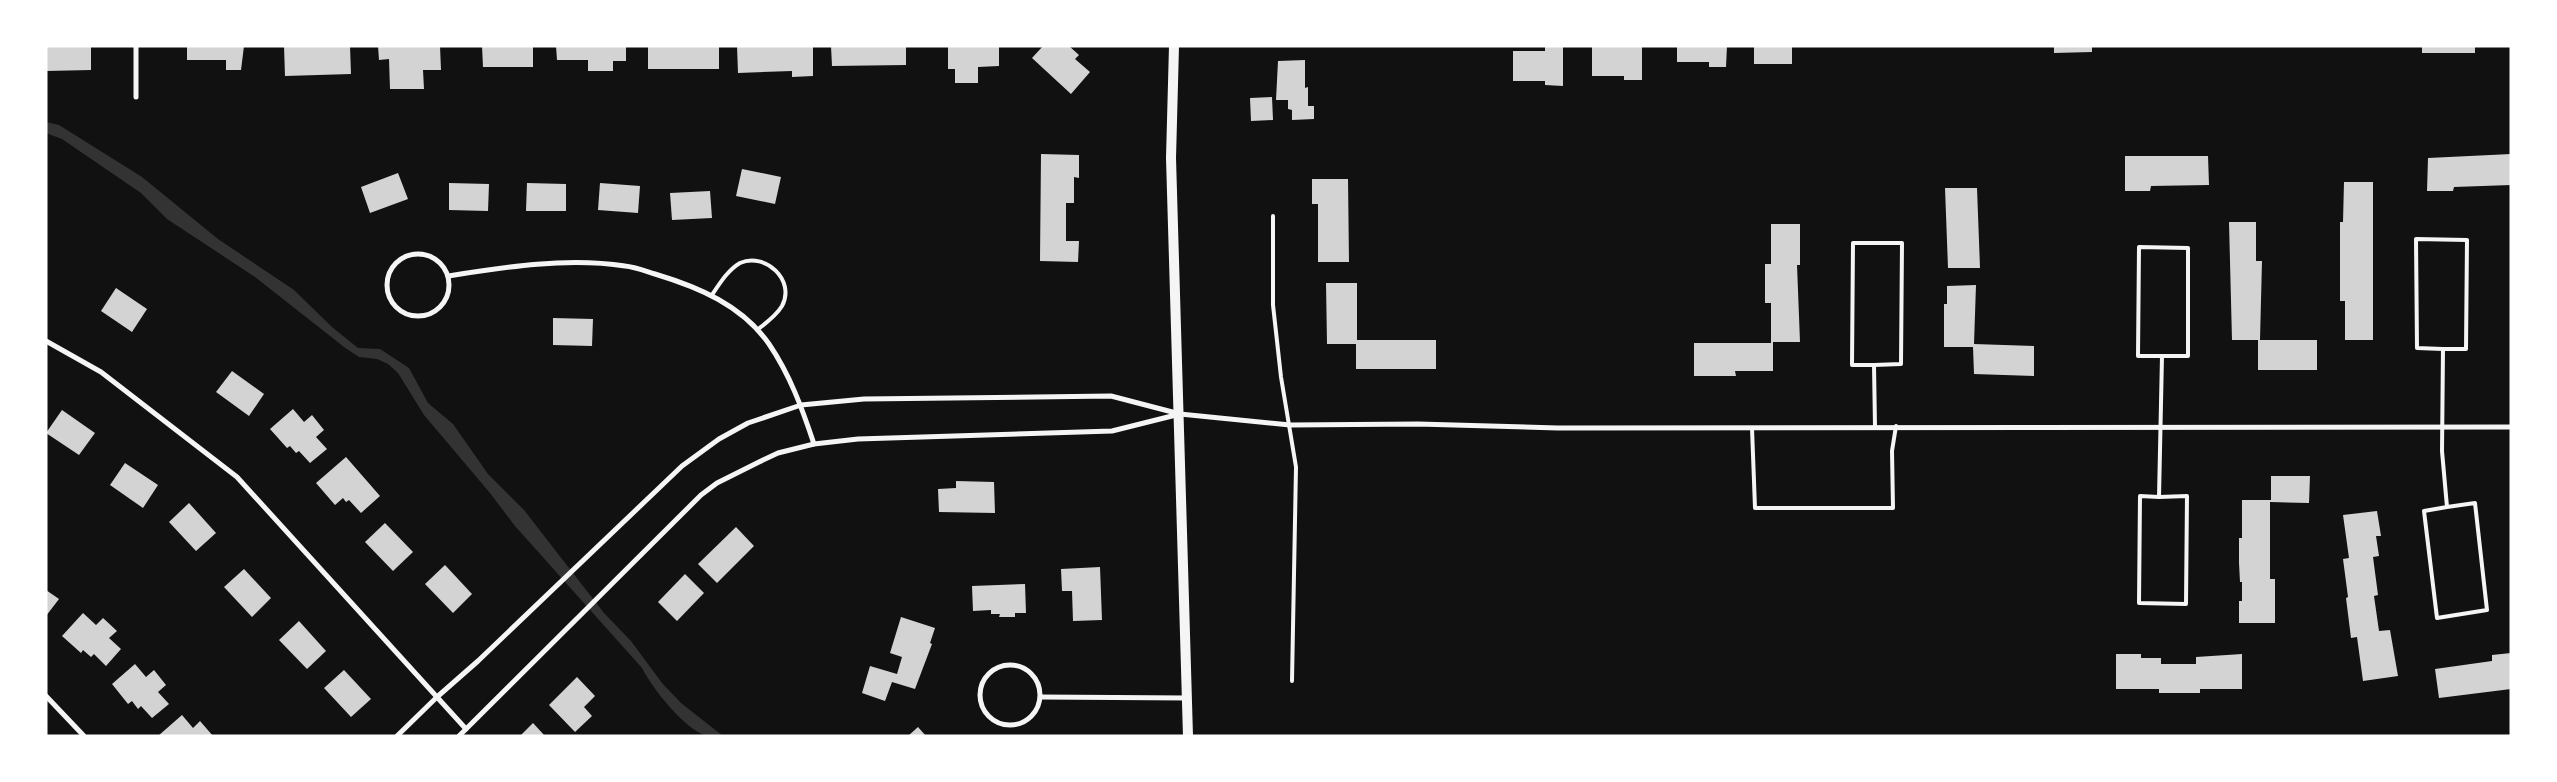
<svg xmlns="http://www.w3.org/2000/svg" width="2557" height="782" viewBox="0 0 2557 782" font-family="'DM Sans',sans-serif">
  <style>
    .water { fill: #333 }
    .building { fill: #d3d3d3 }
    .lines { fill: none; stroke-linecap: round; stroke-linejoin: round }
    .service { stroke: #f5f5f5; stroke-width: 4 }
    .minor { stroke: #f5f5f5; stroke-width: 5 }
    .secondary { stroke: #f5f5f5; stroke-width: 10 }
  </style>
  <rect width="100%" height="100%" fill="#111"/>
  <!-- water -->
  <path class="water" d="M 46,122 L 59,125 L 142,177 L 218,239 L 294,290 L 332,327 L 358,348 L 380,349 L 409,368 L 428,403 L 453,424 L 488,474 L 524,510 L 604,613 L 631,641 L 662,683 L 681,703 L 723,736 C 718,736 712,737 707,736 C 684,729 653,689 642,668 L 515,526 L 490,493 L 424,415 L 398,373 L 388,364 L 377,359 L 359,357 L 344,347 L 255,277 L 167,219 L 141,193 L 62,139 L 46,133 Z"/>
  <!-- building -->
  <g class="building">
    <polygon points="46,46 91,46 91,70 46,71"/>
    <polygon points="187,46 244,46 241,70 226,70 226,60 187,60"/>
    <polygon points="284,46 350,46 351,74 285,76"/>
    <polygon points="378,46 440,46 441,70 423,70 424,89 390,89 389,59 379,60"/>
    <polygon points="482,46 533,46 533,67 483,67"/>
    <polygon points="556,46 626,46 626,61 613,61 613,71 588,71 588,60 557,60"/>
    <rect x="648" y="46" width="71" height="23"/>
    <polygon points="737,46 813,46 813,76 792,77 792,71 738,73"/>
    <polygon points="831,46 906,46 906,65 832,66"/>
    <polygon points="948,46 999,46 999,66 978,67 978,83 955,83 955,69 948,69"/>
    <polygon points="1043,46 1069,46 1079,55 1075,59 1090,72 1071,94 1032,58"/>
    <polygon points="1545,46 1563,46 1563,86 1545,85 1545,81 1513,81 1513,51 1545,51"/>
    <polygon points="1592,46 1642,46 1642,80 1624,80 1624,76 1592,76"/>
    <polygon points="1677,46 1727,46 1726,67 1709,67 1709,62 1677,62"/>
    <rect x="1754" y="46" width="38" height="18"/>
    <polygon points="2054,46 2092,46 2092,52 2054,53"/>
    <rect x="2422" y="46" width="53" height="7"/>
    <polygon points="1305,60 1305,88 1308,87 1308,106 1314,106 1314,119 1292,120 1292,110 1288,109 1288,100 1276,100 1278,61"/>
    <polygon points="1272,97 1273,120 1251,121 1250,98"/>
    <polygon points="1041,154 1079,155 1079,178 1074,177 1074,203 1066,203 1066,241 1079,241 1078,262 1040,261"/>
    <polygon points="2511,154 2511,185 2454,187 2453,191 2427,191 2428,158"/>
    <polygon points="2125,156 2208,156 2209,185 2151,186 2150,191 2125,191"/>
    <polygon points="742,169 781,177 775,204 736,196"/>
    <polygon points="398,173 408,199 370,213 361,187"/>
    <polygon points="1312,179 1348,179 1349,262 1318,262 1318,204 1312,204"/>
    <polygon points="2344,182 2373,182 2373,340 2345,340 2345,301 2340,301 2340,222 2343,222"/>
    <polygon points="449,183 489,184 488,211 449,210"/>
    <polygon points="527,183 566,184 566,211 526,211"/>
    <polygon points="600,183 640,186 638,213 598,210"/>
    <polygon points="1945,188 1977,188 1980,268 1948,268"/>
    <polygon points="710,191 712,218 672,220 670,193"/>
    <polygon points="2229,222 2256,222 2256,261 2262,261 2260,340 2317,340 2317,370 2258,370 2258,340 2232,340"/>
    <polygon points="1771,224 1800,224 1800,265 1797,265 1800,342 1773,342 1773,371 1735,371 1736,376 1694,376 1694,343 1771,343 1771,303 1765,303 1765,264 1771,264"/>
    <polygon points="1326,283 1357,283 1357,340 1436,340 1436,369 1356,369 1356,344 1327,344"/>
    <polygon points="1976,285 1974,344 2034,346 2034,376 1974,374 1973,347 1944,347 1944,304 1947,304 1947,286"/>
    <polygon points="116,288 147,309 132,332 101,311"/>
    <polygon points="553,318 593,319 592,346 553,345"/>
    <polygon points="232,371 264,394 249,416 216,392"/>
    <polygon points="293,409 304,422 312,415 324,430 316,437 327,449 310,463 299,451 296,453 290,446 287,448 270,429"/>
    <polygon points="62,410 95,433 79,455 46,433"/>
    <polygon points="346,457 380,496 361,513 349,500 346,502 343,498 335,505 316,483"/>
    <polygon points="125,463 158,485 143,508 110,485"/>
    <polygon points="2271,476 2310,476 2309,503 2270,502 2270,579 2275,579 2275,623 2239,623 2239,601 2242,601 2242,582 2240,582 2239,563 2239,538 2242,538 2242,500 2271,500"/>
    <polygon points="956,481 994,482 995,513 939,512 938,489 956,488"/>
    <polygon points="189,503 216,533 196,551 169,522"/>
    <polygon points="2377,511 2381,536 2376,536 2379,556 2373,557 2378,595 2374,596 2379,631 2390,630 2398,676 2363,681 2357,637 2351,638 2346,598 2348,597 2343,559 2349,558 2343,515"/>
    <polygon points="385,523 413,552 393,571 365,542"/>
    <polygon points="736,527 754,546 717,583 698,564"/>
    <polygon points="445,565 472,594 453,613 425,584"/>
    <polygon points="1100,567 1102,620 1073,621 1072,591 1062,591 1061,569"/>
    <polygon points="244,569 271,598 252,617 224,587"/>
    <polygon points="685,574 704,593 677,621 658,602"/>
    <polygon points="1025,584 1026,613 1015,613 1015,617 999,617 1000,614 991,614 991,610 973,611 972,586"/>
    <polygon points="46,590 59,599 46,616"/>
    <polygon points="83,613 96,625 103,618 117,631 109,638 121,649 106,666 94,654 91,657 83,650 81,653 62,636"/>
    <polygon points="901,617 935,628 930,643 932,644 915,689 892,682 885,701 862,693 870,666 897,674 902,657 890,653"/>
    <polygon points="299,621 326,651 307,669 279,640"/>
    <polygon points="2511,653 2511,689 2439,698 2435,669 2492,661 2492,655"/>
    <polygon points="2116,654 2141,654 2141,658 2161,658 2161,664 2196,664 2196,657 2242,654 2242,689 2200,689 2200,693 2159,693 2159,689 2116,689"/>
    <polygon points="135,664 146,677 154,670 166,685 158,692 169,704 152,718 141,706 138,709 132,701 128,704 112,684"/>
    <polygon points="344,670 371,699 351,717 324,688"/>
    <polygon points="577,677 595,696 584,707 592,716 575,732 549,705"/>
    <polygon points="182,715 193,728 200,721 213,736 158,736"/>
    <polygon points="533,723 545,736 520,736"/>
    <polygon points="918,727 926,736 908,736"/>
  </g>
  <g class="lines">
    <!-- service -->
    <g class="service">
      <polyline points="1273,216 1273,305 1281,377 1296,467 1292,681"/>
      <path d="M 712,295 C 720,283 728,270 740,263 C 765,252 796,280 782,306 C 776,316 766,323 757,330"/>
      <polyline points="2443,349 2466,349 2467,240 2416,239 2417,348 2443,349 2442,451 2447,507 2424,511 2437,618 2487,610 2475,503 2447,507"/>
      <polyline points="1874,365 1852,365 1853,243 1902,243 1901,364 1874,365 1875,427"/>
      <polyline points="1752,428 1755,508 1893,508 1892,451 1896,426"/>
      <polyline points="2159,497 2187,496 2186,604 2139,603 2140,496 2159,497 2162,356 2188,356 2188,248 2139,247 2138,356 2162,356"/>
    </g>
    <!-- minor -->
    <g class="minor">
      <polyline points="136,97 136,46"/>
      <circle cx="418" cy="285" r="31"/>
      <path d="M 448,276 C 505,267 567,257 625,266 C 635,267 645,271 655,274 C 698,287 742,305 769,344 C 790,375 802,408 814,444"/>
      <polyline points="46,341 101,372 237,477 466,729"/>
      <circle cx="1010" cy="695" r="30"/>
      <polyline points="46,696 84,736"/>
      <polyline points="1041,697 1187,698"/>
      <polyline points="397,736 437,697 478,661 682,466 719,439 748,423 801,405 864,399 1111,396 1180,414 1290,425 1418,424 1558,428 2511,427"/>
      <polyline points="459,736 701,495 717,483 759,462 778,453 814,444 858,439 1112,431 1180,414"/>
    </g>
    <!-- secondary -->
    <polyline class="secondary" points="1174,46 1171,158 1188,736"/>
  </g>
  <!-- border -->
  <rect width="2557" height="782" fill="none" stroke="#ffffff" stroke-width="95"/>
</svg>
